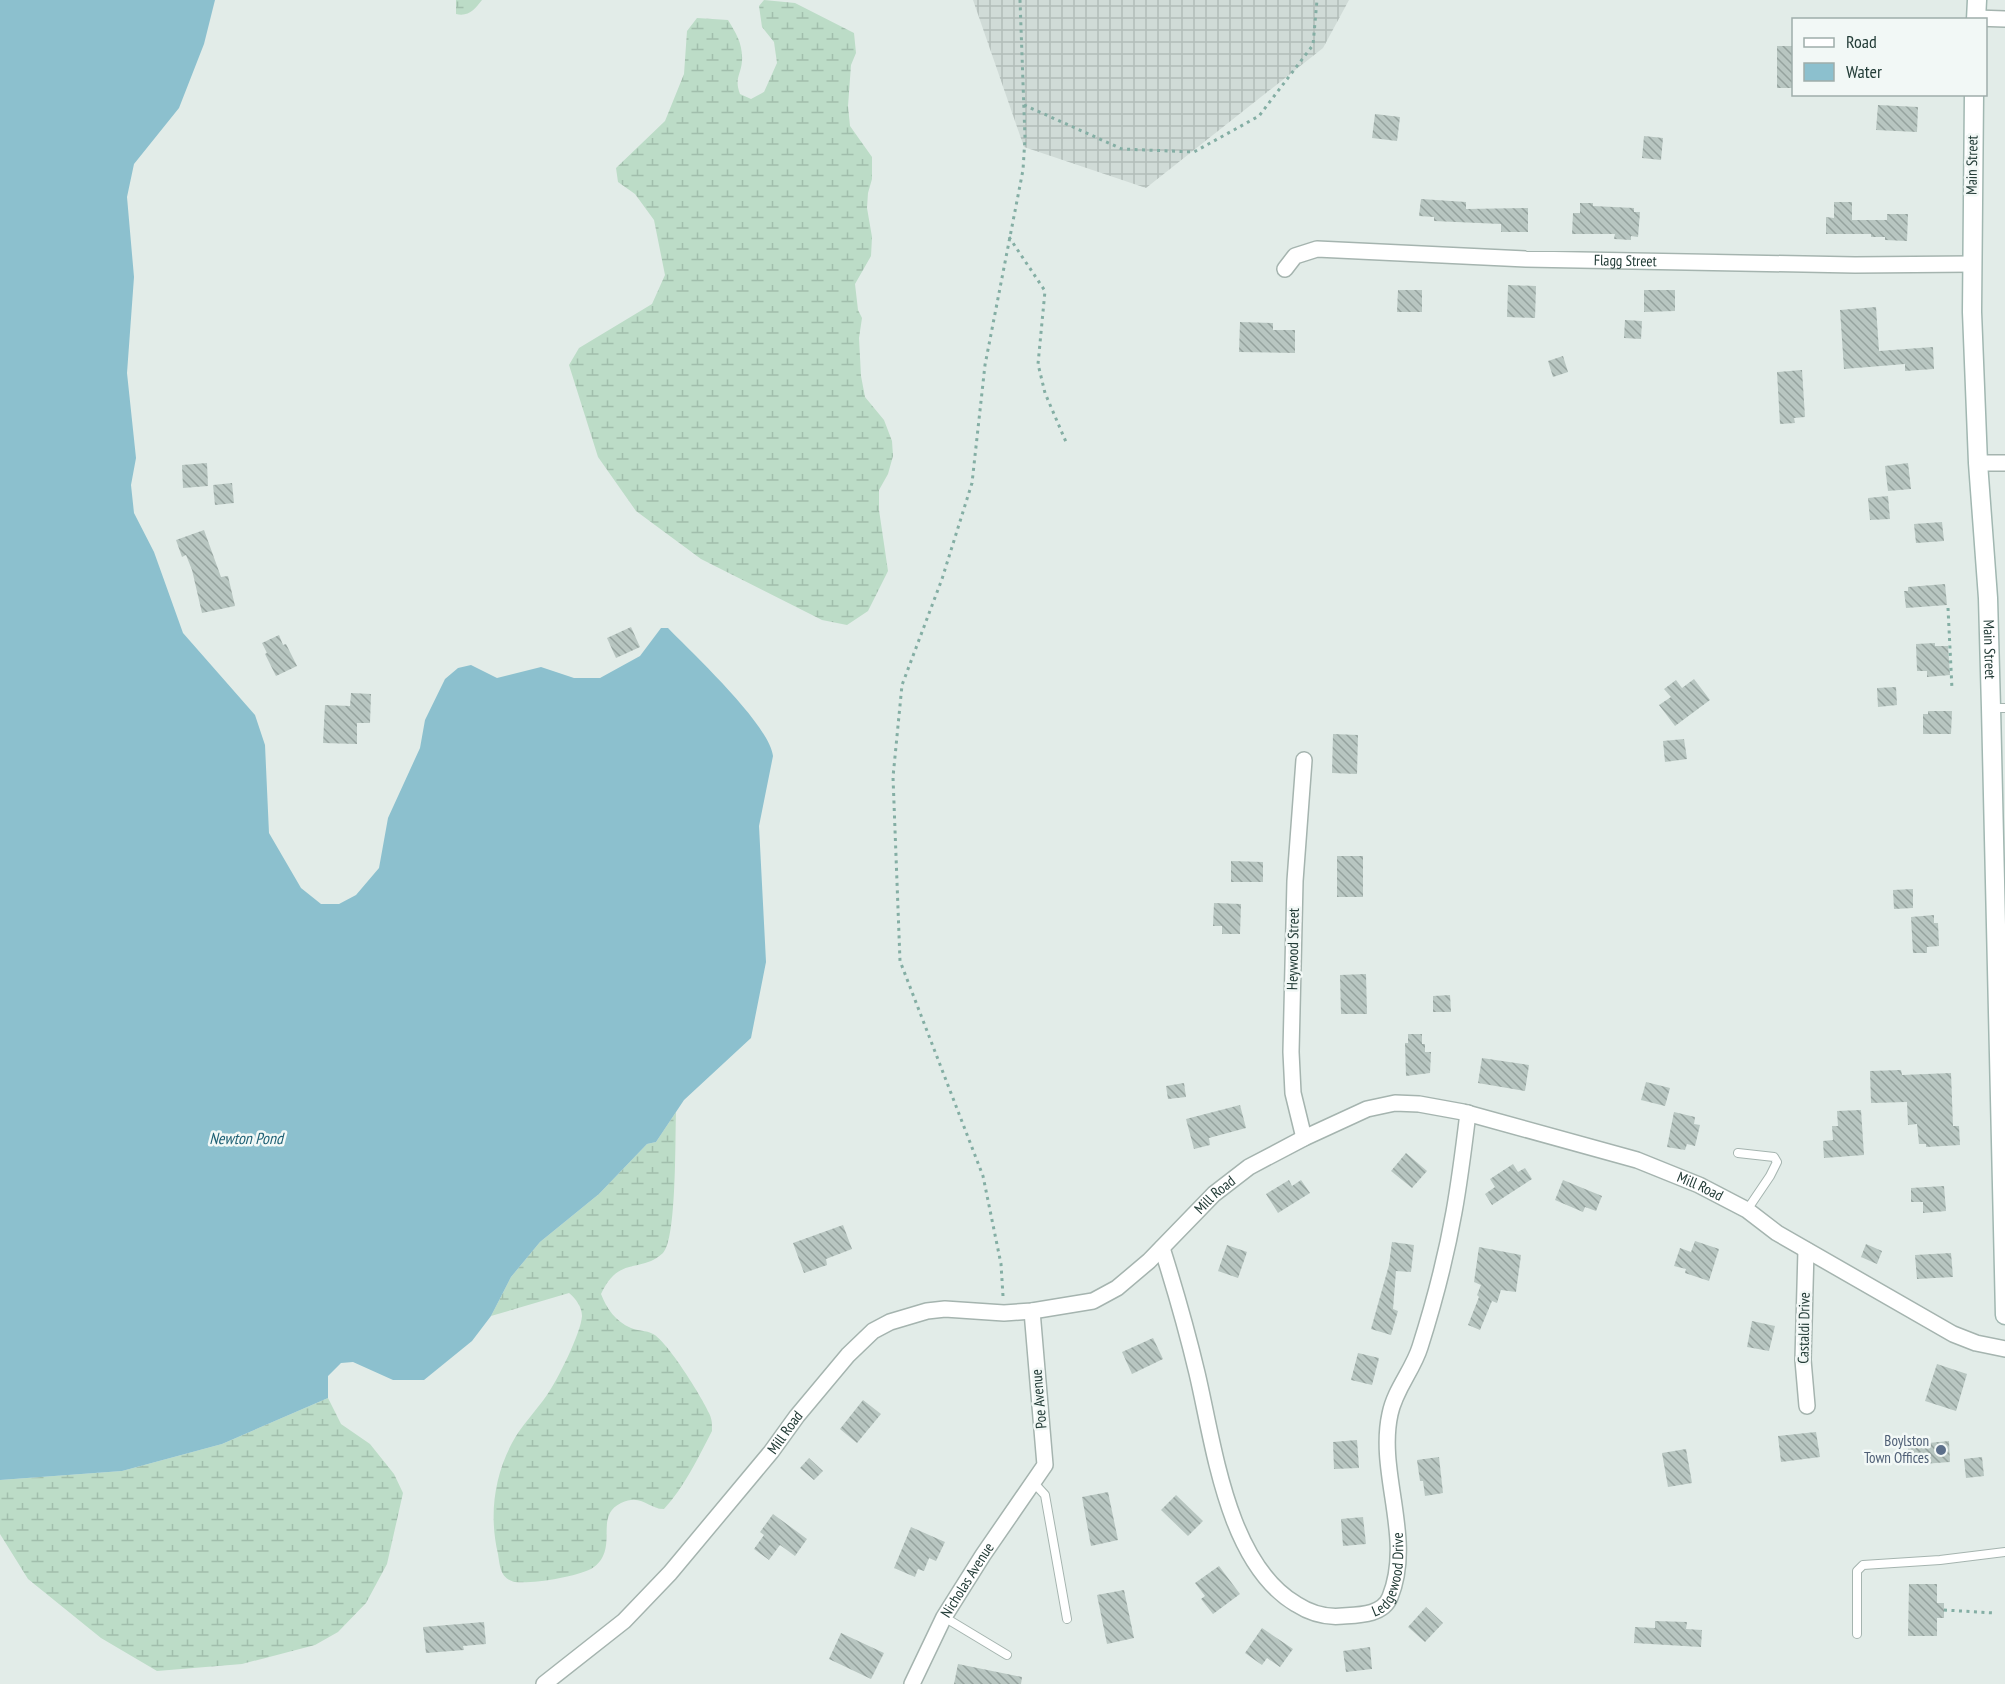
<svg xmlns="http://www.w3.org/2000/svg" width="2005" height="1684" viewBox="0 0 2005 1684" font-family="'PT Sans Narrow',sans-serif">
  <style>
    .industrial { fill: url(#industrial-grid) }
    .wetland { fill: url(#wetland-marsh) }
    .water { fill: #8cc0ce }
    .building { fill: url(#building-back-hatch) }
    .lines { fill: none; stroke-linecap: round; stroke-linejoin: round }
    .lane-casing { stroke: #a5b4af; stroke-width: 10 }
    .street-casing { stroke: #a5b4af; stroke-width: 18 }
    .secondary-casing { stroke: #a1b7b1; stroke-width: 21 }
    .path { stroke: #84aea4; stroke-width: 3; stroke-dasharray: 3 4.5; stroke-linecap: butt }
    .lane { stroke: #fff; stroke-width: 8 }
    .street { stroke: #fff; stroke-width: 15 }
    .secondary { stroke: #fff; stroke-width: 18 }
    .service-dot { fill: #5c6f8a; stroke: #f2f8f6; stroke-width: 2 }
    .labels { text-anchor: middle; stroke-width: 5; stroke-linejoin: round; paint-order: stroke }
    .street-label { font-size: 15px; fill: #233c37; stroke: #f2f8f6 }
    .service-label { font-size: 15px; fill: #4e5e75; stroke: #f2f8f6; text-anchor: end }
    .water-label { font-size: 16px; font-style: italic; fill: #1f6175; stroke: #f2f8f6 }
  </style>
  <defs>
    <pattern id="industrial-grid" width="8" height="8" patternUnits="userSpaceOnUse" patternTransform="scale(1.5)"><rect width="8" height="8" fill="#d0dbd7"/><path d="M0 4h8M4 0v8" fill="none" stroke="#b2bdb9"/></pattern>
    <pattern id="wetland-marsh" width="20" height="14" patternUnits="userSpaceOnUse" patternTransform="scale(1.5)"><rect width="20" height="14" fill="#bcdcc7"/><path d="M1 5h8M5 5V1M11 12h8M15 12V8" fill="none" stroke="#a1beac"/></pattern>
    <pattern id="building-back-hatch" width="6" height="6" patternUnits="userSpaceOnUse" patternTransform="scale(1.5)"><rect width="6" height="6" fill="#b8c6c1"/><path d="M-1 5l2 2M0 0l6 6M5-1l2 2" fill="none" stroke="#95a29e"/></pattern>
  </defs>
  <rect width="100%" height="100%" fill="#e2ece8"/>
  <!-- industrial -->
  <polygon class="industrial" points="973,0 1349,0 1323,48 1146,188 1024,147"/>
  <!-- wetland -->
  <g class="wetland">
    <path d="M 456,0 L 482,0 C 475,9 469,17 456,14 Z"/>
    <path d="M 764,0 L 795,3 L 854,33 L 856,53 L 851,65 L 848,106 L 850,126 L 872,157 L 872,179 L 868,193 L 867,208 L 872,237 L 871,256 L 855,284 L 858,310 L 862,318 L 859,338 L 861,376 L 865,397 L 884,420 L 892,441 L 893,456 L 888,474 L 879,490 L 879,510 L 888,571 L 868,611 L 847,625 L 822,620 L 701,559 L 636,511 L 598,457 L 569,365 L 579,348 L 652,304 L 665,275 L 654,220 L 635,194 L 618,182 L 616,168 L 665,121 L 684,74 L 687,31 L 697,18 L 728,20 C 736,33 743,44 742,61 C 741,75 734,78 740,94 L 751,99 L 764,92 L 777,63 L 774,42 L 762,27 L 759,6 Z"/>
    <path d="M 676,1112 C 675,1135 677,1240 663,1253 C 640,1274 619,1255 601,1294 C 607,1309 615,1321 631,1328 C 638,1331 646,1330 653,1334 C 667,1341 702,1397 709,1413 C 712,1419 712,1424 712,1431 C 698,1458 685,1486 664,1509 C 648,1509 642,1493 621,1503 C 598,1514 612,1538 603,1556 C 601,1561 596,1566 591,1569 C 575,1577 533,1584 515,1582 C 500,1579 500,1566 498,1554 C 489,1516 494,1477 512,1443 C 521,1426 536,1411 547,1395 C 557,1381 581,1333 582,1316 C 582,1307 576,1299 569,1293 L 491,1316 L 511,1277 L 540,1242 L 599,1194 L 647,1144 L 656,1142 Z"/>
    <polygon points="328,1398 341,1424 370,1444 394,1474 403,1493 387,1564 366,1603 338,1632 315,1645 242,1664 157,1671 101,1638 28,1579 0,1534 0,1480 122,1471 222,1444"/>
  </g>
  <!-- water -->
  <path class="water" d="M 0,0 L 215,0 L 204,44 L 179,108 L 134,164 L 127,197 L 134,277 L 127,373 L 136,458 L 131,485 L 134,513 L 154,552 L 183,633 L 255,715 L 265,745 L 269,833 L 301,888 L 321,904 L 339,904 L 356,895 L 379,868 L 388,818 L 420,748 L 425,720 L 445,679 L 458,668 L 471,665 L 497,678 L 541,667 L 574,678 L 600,678 L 640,656 L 661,628 L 668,628 C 692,653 769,724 773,756 L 759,826 L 766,962 L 751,1038 L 684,1100 L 656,1142 L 647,1144 L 599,1194 L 540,1242 L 511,1277 L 491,1316 L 472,1341 L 424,1380 L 393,1380 L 353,1362 L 341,1363 L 328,1376 L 328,1398 L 222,1444 L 122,1471 L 0,1480 Z"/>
  <!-- building -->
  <g class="building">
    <rect x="1777" y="46" width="17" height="42"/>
    <polygon points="1878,105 1918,107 1917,132 1876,130"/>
    <polygon points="1375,114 1400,117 1397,141 1372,138"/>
    <polygon points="1644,136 1663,138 1661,160 1642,158"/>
    <polygon points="1421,199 1466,202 1466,209 1528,208 1528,232 1501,232 1501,224 1434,221 1434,217 1419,216"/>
    <polygon points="1834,202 1852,202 1852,220 1887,220 1887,214 1908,214 1907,241 1885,240 1885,237 1871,237 1871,234 1826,234 1826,217 1834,218"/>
    <polygon points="1580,203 1593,203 1593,206 1634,208 1634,212 1640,212 1638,237 1631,236 1631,240 1614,239 1615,234 1572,234 1573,213 1580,213"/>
    <polygon points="1508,285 1536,286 1535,318 1507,317"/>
    <polygon points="1398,290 1422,290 1422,312 1397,312"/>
    <polygon points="1644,290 1675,290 1675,311 1644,312"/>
    <polygon points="1876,307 1879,351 1933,347 1934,369 1905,371 1905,364 1844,369 1840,310"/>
    <polygon points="1625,320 1642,321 1641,339 1624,338"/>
    <polygon points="1240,322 1273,323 1273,330 1295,330 1295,353 1239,352"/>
    <polygon points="1563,356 1568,372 1553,377 1548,361"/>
    <polygon points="1802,370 1805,417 1794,418 1795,423 1780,424 1777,372"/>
    <polygon points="207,463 208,486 183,488 182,465"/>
    <polygon points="1908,463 1911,489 1888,491 1885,466"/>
    <polygon points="232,483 234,503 215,505 213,485"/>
    <polygon points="1888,496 1890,519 1870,520 1868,498"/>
    <polygon points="1942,522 1944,541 1916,543 1914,524"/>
    <polygon points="204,530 221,577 228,576 235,606 202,613 192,570 186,555 182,557 176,540"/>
    <polygon points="1945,584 1947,605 1906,608 1904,591 1908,591 1908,587"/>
    <polygon points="631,627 640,647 616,658 607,638"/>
    <polygon points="279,635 283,645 286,644 297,666 276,676 265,654 267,653 262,643"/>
    <polygon points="1935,643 1935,646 1948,646 1950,675 1927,677 1927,671 1917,671 1916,644"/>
    <polygon points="1694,679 1710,700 1675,726 1659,705 1671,697 1664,689 1676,680 1682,688"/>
    <polygon points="1896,687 1897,705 1878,707 1877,688"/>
    <polygon points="351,693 371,694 370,723 357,723 357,744 323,743 325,705 350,706"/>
    <polygon points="1928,711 1952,711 1951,734 1923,734 1923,714 1928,714"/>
    <polygon points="1333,734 1358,735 1357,774 1332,773"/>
    <polygon points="1684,739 1687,759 1665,762 1663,741"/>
    <rect x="1337" y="856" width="26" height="41"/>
    <polygon points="1231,861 1263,862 1263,882 1231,882"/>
    <polygon points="1913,889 1913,908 1894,909 1893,890"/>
    <polygon points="1214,903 1241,904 1240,934 1222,934 1222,926 1213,926"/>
    <polygon points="1934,915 1934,923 1938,923 1939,946 1927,947 1927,953 1913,953 1911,917"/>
    <polygon points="1366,974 1367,1014 1341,1014 1340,975"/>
    <polygon points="1450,995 1451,1012 1433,1012 1433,996"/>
    <polygon points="1408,1034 1422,1034 1422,1044 1425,1044 1425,1052 1431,1052 1430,1073 1406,1076 1405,1043 1408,1043"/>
    <polygon points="1482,1058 1529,1065 1525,1091 1478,1083"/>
    <polygon points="1901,1070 1902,1075 1951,1073 1953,1126 1959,1126 1960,1145 1926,1147 1926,1144 1919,1144 1917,1124 1908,1125 1907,1102 1871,1103 1870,1071"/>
    <polygon points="1646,1082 1670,1088 1665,1106 1641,1100"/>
    <polygon points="1184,1083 1186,1097 1168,1099 1166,1086"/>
    <polygon points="1240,1105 1246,1128 1209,1138 1210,1145 1194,1149 1186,1119"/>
    <polygon points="1861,1110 1864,1155 1824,1158 1823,1141 1833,1140 1832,1126 1838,1126 1837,1111"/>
    <polygon points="1674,1112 1695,1117 1694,1124 1700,1125 1695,1146 1687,1144 1685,1150 1667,1147"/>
    <polygon points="1406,1153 1427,1171 1412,1188 1391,1171"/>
    <polygon points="1513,1164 1518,1172 1525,1168 1532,1179 1492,1205 1485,1194 1495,1187 1490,1179"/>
    <polygon points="1289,1180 1292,1186 1301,1180 1310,1193 1278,1213 1266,1194"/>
    <polygon points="1563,1180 1602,1196 1596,1211 1585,1207 1583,1212 1555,1200"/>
    <polygon points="1944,1186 1946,1211 1923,1213 1923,1202 1911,1202 1911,1188"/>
    <polygon points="843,1225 852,1249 826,1259 827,1265 804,1273 793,1243"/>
    <polygon points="1695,1241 1719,1249 1709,1281 1685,1273 1686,1269 1674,1266 1680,1248 1691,1252"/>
    <polygon points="1392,1242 1414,1245 1411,1272 1396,1271 1393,1309 1398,1311 1391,1335 1371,1329 1389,1265"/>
    <polygon points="1866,1244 1882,1251 1877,1264 1861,1257"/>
    <polygon points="1227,1245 1247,1252 1238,1278 1218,1271"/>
    <polygon points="1479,1247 1521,1255 1516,1292 1501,1290 1497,1303 1492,1301 1480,1330 1468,1325 1479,1297 1477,1295 1481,1285 1474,1282"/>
    <polygon points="1951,1253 1953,1277 1917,1279 1915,1255"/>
    <polygon points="1752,1321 1775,1326 1769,1351 1747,1347"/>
    <polygon points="1153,1338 1163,1359 1132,1374 1122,1352"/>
    <polygon points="1358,1353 1379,1358 1372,1385 1351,1380"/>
    <polygon points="1937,1364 1967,1374 1956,1411 1925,1401"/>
    <polygon points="863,1400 881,1414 857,1443 840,1429"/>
    <polygon points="1816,1432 1820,1457 1781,1462 1778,1436"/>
    <polygon points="1357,1440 1359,1468 1334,1469 1333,1442"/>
    <polygon points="1949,1441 1950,1462 1922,1464 1922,1458 1909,1459 1908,1445"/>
    <polygon points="1686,1449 1692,1483 1668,1487 1662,1453"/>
    <polygon points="1439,1457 1443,1493 1425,1496 1423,1481 1420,1481 1417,1460"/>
    <polygon points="1982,1457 1984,1476 1966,1478 1964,1459"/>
    <polygon points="809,1458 823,1471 814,1480 800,1468"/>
    <polygon points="1108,1492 1118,1540 1091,1546 1082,1497"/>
    <polygon points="1176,1495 1203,1521 1188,1536 1161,1510"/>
    <polygon points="773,1514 807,1539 795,1556 780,1545 769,1560 754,1549 764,1535 760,1532"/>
    <polygon points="1363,1517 1366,1544 1343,1546 1341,1519"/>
    <polygon points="911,1527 945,1542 936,1561 929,1558 924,1571 918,1569 915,1577 894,1568"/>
    <polygon points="1219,1566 1240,1594 1213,1614 1201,1599 1205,1596 1195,1583"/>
    <polygon points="1909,1584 1937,1584 1937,1603 1944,1603 1944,1618 1937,1618 1937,1636 1908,1636"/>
    <polygon points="1124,1590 1134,1638 1107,1644 1097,1595"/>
    <polygon points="1426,1607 1443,1623 1425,1642 1408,1627"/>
    <polygon points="1655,1621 1687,1622 1686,1629 1702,1630 1701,1647 1634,1643 1635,1627 1655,1628"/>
    <polygon points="484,1622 486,1644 463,1646 464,1650 426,1653 423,1627"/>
    <polygon points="1262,1628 1293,1649 1280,1667 1267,1658 1262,1665 1245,1653"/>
    <polygon points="841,1633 884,1653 871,1679 829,1659"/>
    <polygon points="1370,1647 1372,1669 1346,1672 1343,1651"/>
    <polygon points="958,1664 1022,1677 1021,1684 954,1684"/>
  </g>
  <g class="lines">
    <defs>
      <g id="lane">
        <polyline points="1991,708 2005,708"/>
        <polyline points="1738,1153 1774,1157 1777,1162 1770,1176 1747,1210"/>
        <polyline points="1033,1482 1045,1495 1067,1619"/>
        <polyline points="944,1617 1007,1655"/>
        <polyline points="1857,1634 1857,1571 1863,1565 1940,1560 2005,1552"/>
      </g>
      <g id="street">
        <polyline points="1976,18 2005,19"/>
        <path id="s1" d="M 1285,269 L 1295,256 L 1317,249 L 1526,259 L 1855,265 L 1972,264"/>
        <polyline points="1978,463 2005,463"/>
        <polyline points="1304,760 1295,881 1291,1052 1293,1093 1304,1138"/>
        <path id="s2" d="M 1162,1248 C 1175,1289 1187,1331 1197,1373 C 1214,1445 1227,1563 1296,1604 C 1310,1613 1325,1618 1343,1616 C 1359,1615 1383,1615 1390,1597 C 1414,1538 1377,1473 1390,1414 C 1395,1389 1413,1370 1420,1347 C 1434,1303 1446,1257 1454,1212 C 1460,1179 1464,1146 1468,1113"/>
        <polyline points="1806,1250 1803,1360 1807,1406"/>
        <path id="s3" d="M 544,1684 L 624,1621 L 670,1573 L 771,1452 L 797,1416 L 848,1355 L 873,1331 L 890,1322 L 927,1311 L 945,1309 L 1004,1313 L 1032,1311 L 1093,1301 L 1117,1288 L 1149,1261 L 1214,1194 L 1249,1167 L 1304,1138 L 1367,1109 L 1395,1103 L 1419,1104 L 1463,1112 L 1637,1160 L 1699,1185 L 1747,1210 L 1777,1233 L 1953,1334 L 1976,1343 L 2005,1349"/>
        <path id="s4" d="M 912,1684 L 944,1617 L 983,1555 L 1045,1465 L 1032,1311"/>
      </g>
      <g id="secondary">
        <polyline points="1976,20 1977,0"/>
        <path id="s5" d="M 1974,94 L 1972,312 L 1978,463 L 1988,598 L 1991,708 L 2005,1315"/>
      </g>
    </defs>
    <!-- lane casing -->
    <use href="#lane" class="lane-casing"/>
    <!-- street casing -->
    <use href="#street" class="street-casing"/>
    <!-- secondary casing -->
    <use href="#secondary" class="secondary-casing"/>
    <!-- path -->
    <g class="path">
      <polyline points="1024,105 1122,149 1194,152 1259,116 1313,45 1317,0"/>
      <polyline points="1009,237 1045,291 1038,364 1045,393 1066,442"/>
      <polyline points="1948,608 1952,689"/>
      <polyline points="1003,1296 1001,1264 983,1176 900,961 893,777 902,685 942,579 972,483 985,365 1023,170 1025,138 1020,0"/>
      <polyline points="1944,1610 1995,1613"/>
    </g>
    <!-- lane -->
    <use href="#lane" class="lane"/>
    <!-- street -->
    <use href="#street" class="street"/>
    <!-- secondary -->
    <use href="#secondary" class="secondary"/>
  </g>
  <!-- markers -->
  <circle class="service-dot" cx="1941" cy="1450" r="6"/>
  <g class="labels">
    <!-- street labels -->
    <g class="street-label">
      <text transform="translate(1972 165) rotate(-89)" y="5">Main Street</text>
      <text dy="5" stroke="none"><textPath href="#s1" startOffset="348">Flagg Street</textPath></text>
      <text dy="5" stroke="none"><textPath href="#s5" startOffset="556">Main Street</textPath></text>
      <text transform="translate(1293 949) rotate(-89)" y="5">Heywood Street</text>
      <text dy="5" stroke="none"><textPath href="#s3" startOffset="1394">Mill Road</textPath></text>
      <text dy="5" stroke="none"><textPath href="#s3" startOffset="872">Mill Road</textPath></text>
      <text transform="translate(1804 1328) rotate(-89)" y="5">Castaldi Drive</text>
      <text transform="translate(1039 1399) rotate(-95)" y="5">Poe Avenue</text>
      <text dy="5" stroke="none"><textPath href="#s3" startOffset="350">Mill Road</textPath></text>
      <text dy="5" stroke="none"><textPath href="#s2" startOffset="512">Ledgewood Drive</textPath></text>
      <text dy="5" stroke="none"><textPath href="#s4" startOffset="118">Nicholas Avenue</textPath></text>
    </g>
    <!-- service labels -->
    <g class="service-label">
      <text x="1929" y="1446">Boylston<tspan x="1929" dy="17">Town Offices</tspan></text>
    </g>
    <!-- water labels -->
    <g class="water-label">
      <text x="246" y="1144">Newton Pond</text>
    </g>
  </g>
  <!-- legend -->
  <rect x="1792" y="18" width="195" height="78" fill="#f2f8f6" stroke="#9fadaa" stroke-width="1.5"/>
  <rect x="1804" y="38" width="30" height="9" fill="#ffffff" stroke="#9fadaa" stroke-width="1.5"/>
  <text x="1846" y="48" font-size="18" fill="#233c37">Road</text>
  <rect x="1804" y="63" width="30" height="18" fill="#8cc0ce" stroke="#9fadaa" stroke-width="1.5"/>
  <text x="1846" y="78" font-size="18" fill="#233c37">Water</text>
</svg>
